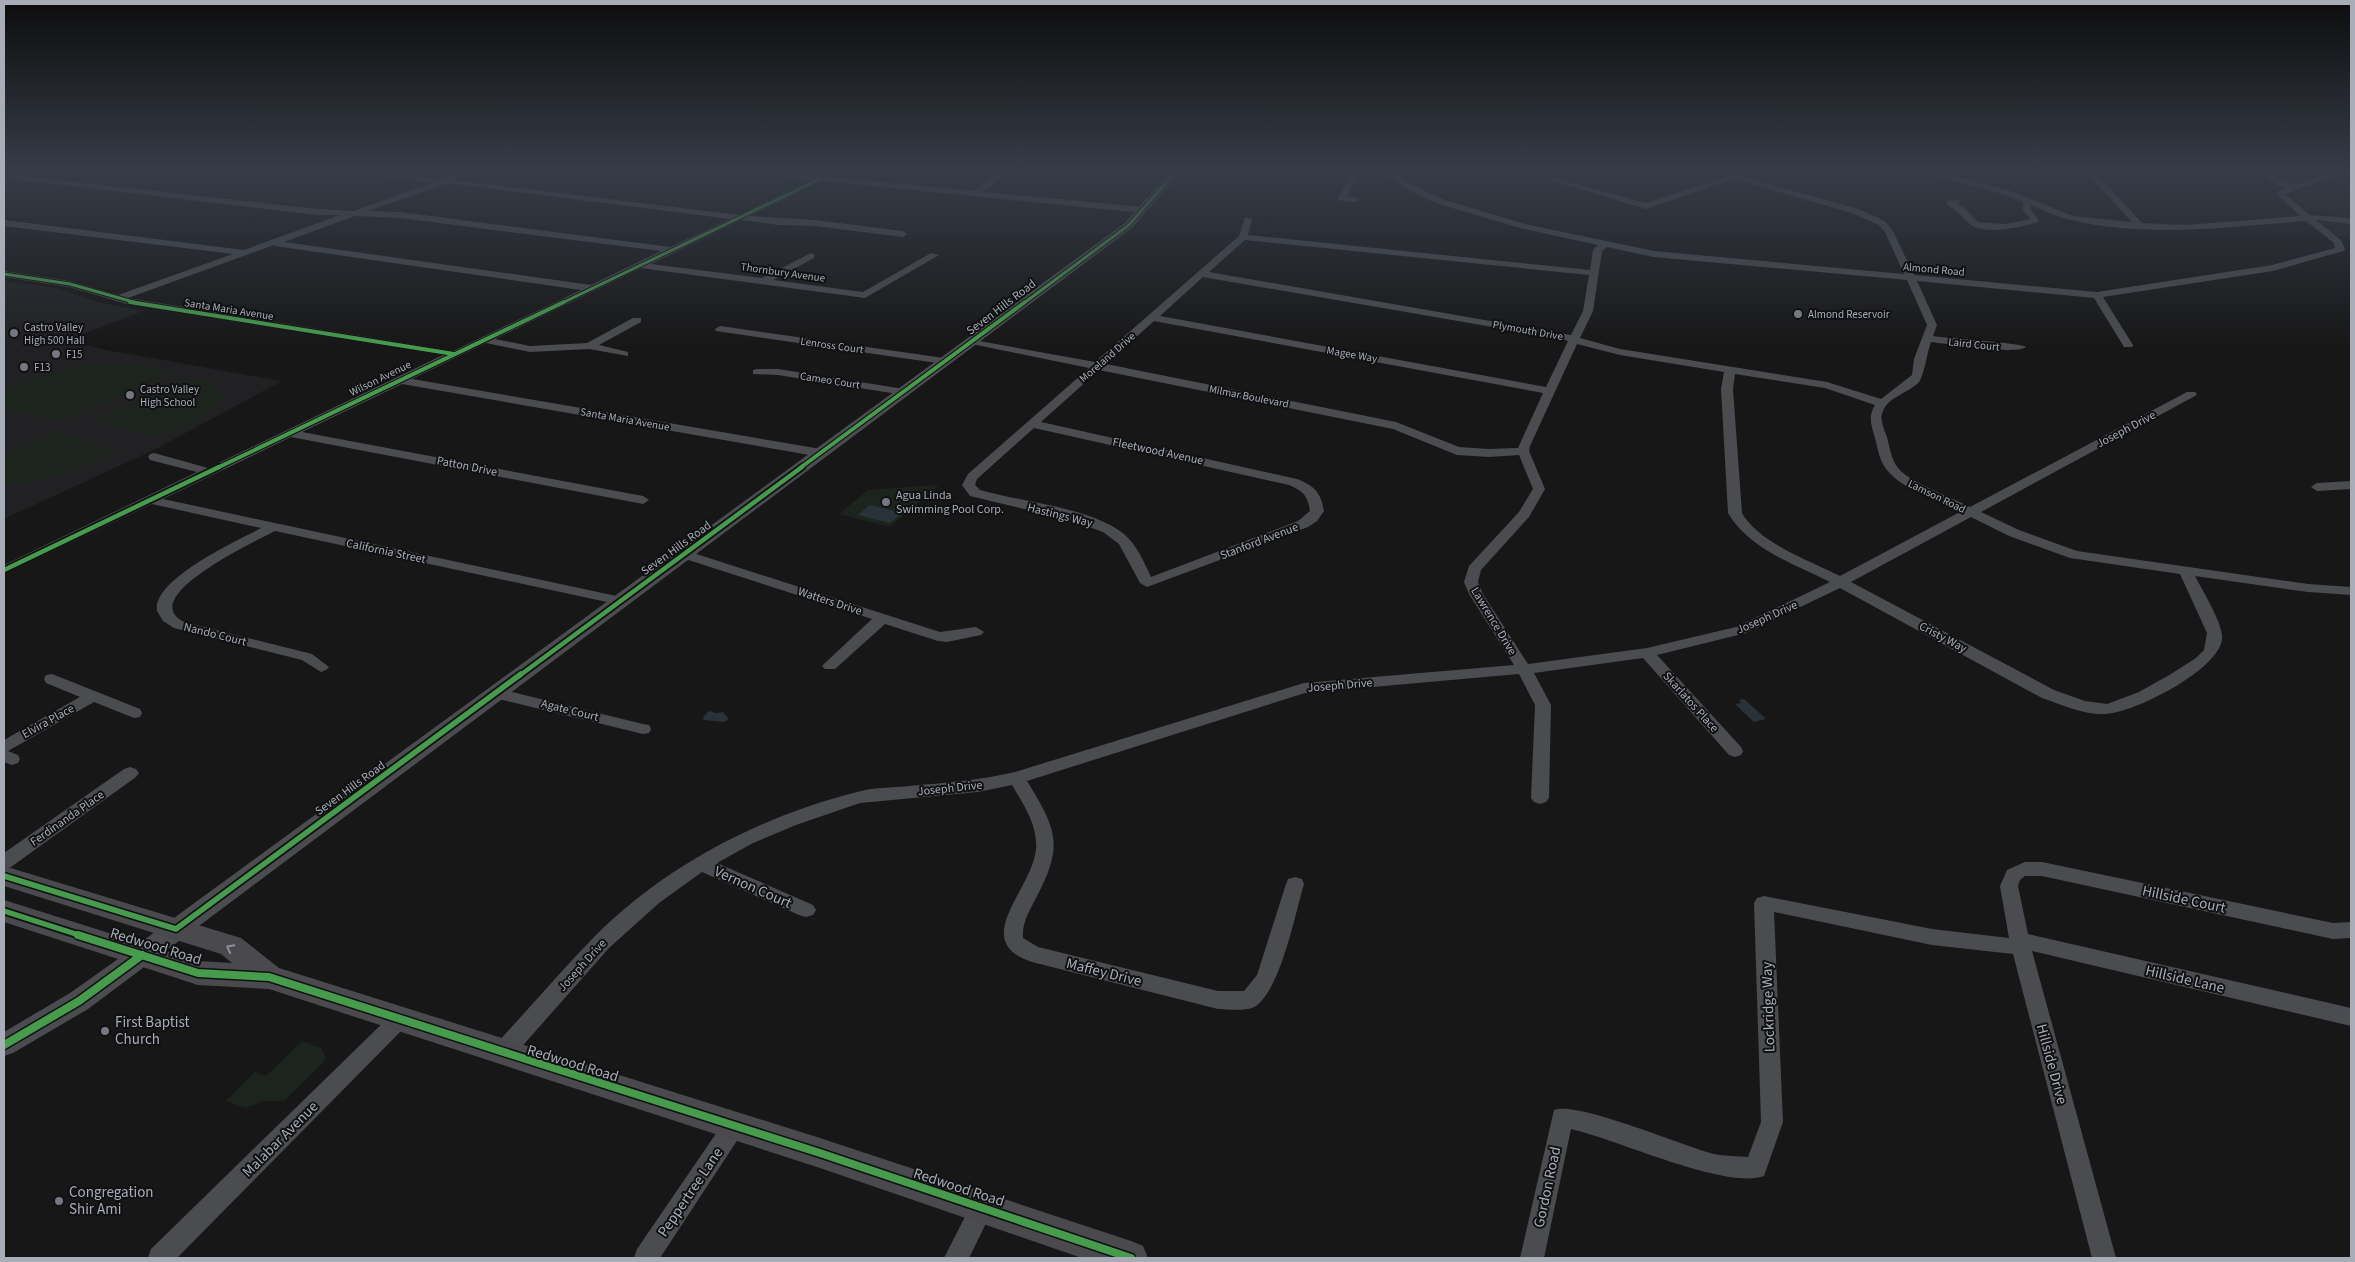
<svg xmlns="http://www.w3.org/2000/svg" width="2355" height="1262" viewBox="0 0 2355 1262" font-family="'Source Sans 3',sans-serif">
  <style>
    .built { fill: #212123 }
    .green { fill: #1d241e }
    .water { fill: #2a3239 }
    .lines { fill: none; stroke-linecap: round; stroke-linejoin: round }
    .stream { stroke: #2a3239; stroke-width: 2.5 }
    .minor { fill: #4b4c50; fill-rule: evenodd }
    .tertiary { fill: #4b4c50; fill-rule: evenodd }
    .secondary { fill: #4a4a4e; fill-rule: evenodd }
    .cycleway-far4-casing { stroke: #111113; stroke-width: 5 }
    .cycleway-far3-casing { stroke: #111113; stroke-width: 6 }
    .cycleway-far2-casing { stroke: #111113; stroke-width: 8 }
    .cycleway-far1-casing { stroke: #111113; stroke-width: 9 }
    .cycleway-casing { stroke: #111113; stroke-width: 11 }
    .cycleway-far4 { stroke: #469c4c; stroke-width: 3 }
    .cycleway-far3 { stroke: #469c4c; stroke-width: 4 }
    .cycleway-far2 { stroke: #469c4c; stroke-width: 4.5 }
    .cycleway-far1 { stroke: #469c4c; stroke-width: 5.5 }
    .cycleway { stroke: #469c4c; stroke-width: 8 }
    .oneway { stroke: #8c8f98 }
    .poi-dot { fill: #757880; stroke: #111113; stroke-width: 2 }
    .labels { text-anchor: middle; stroke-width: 4; stroke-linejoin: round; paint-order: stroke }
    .far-street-label { font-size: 11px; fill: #a8adb8; stroke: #111113 }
    .far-poi-label { font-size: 11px; fill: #a8adb8; stroke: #111113; text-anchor: start }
    .street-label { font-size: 12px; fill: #a8adb8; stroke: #111113 }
    .poi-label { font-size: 12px; fill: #a8adb8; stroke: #111113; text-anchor: start }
    .near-street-label { font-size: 15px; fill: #a8adb8; stroke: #111113 }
    .near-poi-label { font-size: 15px; fill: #a8adb8; stroke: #111113; text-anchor: start }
  </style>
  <rect width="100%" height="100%" fill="#171717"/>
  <!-- built -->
  <polygon class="built" points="4,281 55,288 98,302 143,311 68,340 101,349 282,381 156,449 4,519"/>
  <!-- green -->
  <g class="green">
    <polygon points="2320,185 2351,191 2351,218 2307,209 2293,197 2302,190"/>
    <polygon points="2321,220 2351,224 2351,239 2335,235 2319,222"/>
    <polygon points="94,363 141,364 172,374 60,421 4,409 4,389 51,372"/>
    <polygon points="192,376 214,383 225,399 197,421 158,437 94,420"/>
    <path d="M 57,432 L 119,451 C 82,468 45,483 4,485 L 4,454 Z"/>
    <polygon points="939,485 890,527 839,514 868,490"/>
    <polygon points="302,1041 321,1048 326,1057 323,1063 284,1101 263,1101 246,1108 226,1101 255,1072 266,1076"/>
  </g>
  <!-- water -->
  <g class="water">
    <polygon points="870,505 902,513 890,523 858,515"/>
    <polygon points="1744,699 1766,719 1754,722 1735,704 1741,703 1739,700"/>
    <polygon points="709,711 716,713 723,712 729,719 724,722 704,720 703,717"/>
  </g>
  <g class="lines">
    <!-- stream -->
    <polyline class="stream" points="4,172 9,170"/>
    <!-- minor -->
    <g class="minor">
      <path d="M 328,170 C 366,170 403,178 441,178 C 453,179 464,170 479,170 L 455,180 L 739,215 L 811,180 L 730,170 L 762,170 L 975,191 L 1000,170 L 1009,170 L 984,192 L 1143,207 L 1147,210 L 1143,213 L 822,181 L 750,216 L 815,220 L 903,231 L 907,234 L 903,237 L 815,226 L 778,225 L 741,220 L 651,264 L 762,278 L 811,253 L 814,254 L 814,258 L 773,280 L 863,292 L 931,253 L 939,255 L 865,298 L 641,268 L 495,339 L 530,346 L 587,343 L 633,318 L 641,318 L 641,322 L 599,345 L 628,352 L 628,356 L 589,349 L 530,352 L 486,343 L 412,379 L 821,449 L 827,453 L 825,456 L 821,457 L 402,384 L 302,432 L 643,496 L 649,500 L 643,504 L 291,437 L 163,499 L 621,597 L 626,598 L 628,601 L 626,604 L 621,605 L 275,531 C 256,541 135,597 184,622 L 312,654 L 329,667 L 326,670 L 321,672 L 302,660 L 174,628 L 163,621 L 157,611 C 152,579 237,541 261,528 L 152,504 L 4,574 L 4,565 L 197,472 L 150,460 L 148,457 L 150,454 L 154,453 L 208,468 L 443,355 L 127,304 L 69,287 L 4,277 L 4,271 L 70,281 L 118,295 L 233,254 L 4,226 L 4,220 L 244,250 L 340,215 L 317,215 L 4,178 L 4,174 L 317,209 L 354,211 L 433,182 ZM 445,184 L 454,184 L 730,219 L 670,247 L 400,212 L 368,211 ZM 355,216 L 400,218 L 661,251 L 591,285 L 284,242 ZM 274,245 L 275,246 L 581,290 L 453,351 L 128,298 Z"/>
      <polygon points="1352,170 1360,170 1347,196 1360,199 1356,202 1339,200 1338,198"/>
      <path d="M 1378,170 L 1389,170 L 1422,190 L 1445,200 L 1525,224 L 1654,251 L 1904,274 L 1885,232 L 1879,225 L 1852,213 L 1733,179 L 1646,209 L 1548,179 L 1552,177 L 1646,203 L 1725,177 L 1705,170 L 1719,170 L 1858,209 L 1885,221 L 1893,231 L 1914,275 L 2097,292 L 2272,265 L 2335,248 L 2334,243 L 2306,221 C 2229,227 2146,238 2071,220 C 2057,217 2044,210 2031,205 L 2031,210 L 2039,220 L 2038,222 C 2022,227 1986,235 1971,225 C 1963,219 1958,211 1947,205 L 1947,201 L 1959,200 L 1960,202 L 1958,204 L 1965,208 L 1978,222 L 2005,224 L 2030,219 L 2023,210 L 2023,202 L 2002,194 L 1916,170 L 1931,170 L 2008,190 L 2073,216 L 2132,222 L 2084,170 L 2093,170 L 2142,223 L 2186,225 L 2300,216 L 2276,193 L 2285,187 L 2277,185 L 2259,170 C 2273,170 2278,182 2291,184 C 2302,186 2333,170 2351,170 L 2285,194 L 2310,215 L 2351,218 L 2351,224 L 2316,220 L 2341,240 L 2345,249 L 2343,251 L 2273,271 L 2103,297 L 2133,345 L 2132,347 L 2124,347 L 2094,298 L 1917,281 L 1937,325 L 1933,336 C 1946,338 2022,343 2026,347 C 2017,355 1947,344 1931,342 C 1927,353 1924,376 1919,382 C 1909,393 1888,397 1883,411 C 1879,418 1884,429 1887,437 C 1890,448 1891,460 1899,469 C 1911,483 1953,498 1970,507 L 2187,392 L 2195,392 L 2197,394 L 2195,396 L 1981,512 L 2019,530 L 2077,551 L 2308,584 L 2351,587 L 2351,595 L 2308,592 L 2195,576 C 2202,590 2224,625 2222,639 C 2219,670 2134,713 2105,714 C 2084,715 2062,705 2042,698 L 1840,588 L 1746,633 L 1657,655 L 1741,747 L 1743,751 L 1741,755 L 1735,757 L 1729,755 L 1643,658 L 1534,673 L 1551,705 L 1549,798 L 1546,802 L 1540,804 L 1534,802 L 1531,798 L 1535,705 L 1519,674 L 1305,693 L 1027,781 C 1057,830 1064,845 1036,898 C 1029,912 1022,922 1023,938 L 1038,947 L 1218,991 L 1244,991 L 1257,975 L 1286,884 L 1288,879 L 1295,877 L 1302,879 L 1304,884 C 1295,914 1281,988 1256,1006 C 1248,1012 1228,1009 1218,1009 L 1032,962 C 968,941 1033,889 1036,849 C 1038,825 1023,804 1012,785 L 978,792 L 860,803 L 796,825 L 753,843 L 717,863 L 813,905 L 816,910 L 813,915 L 806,917 L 799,915 L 702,872 L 659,903 L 609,948 L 510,1060 L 502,1062 L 494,1060 L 491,1053 L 494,1046 C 528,1010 560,972 594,937 C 666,865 759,817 857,792 C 873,787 892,788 909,786 C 945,783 980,780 1015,772 L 1304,683 L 1514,665 L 1469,594 L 1464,582 L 1469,566 L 1519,512 L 1533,489 L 1519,455 L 1489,457 L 1457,455 L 1393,429 L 1099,370 L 1041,422 L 1297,479 C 1315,486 1321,493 1324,511 L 1317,521 L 1308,527 L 1147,587 L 1140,583 L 1119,544 L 1103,532 L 1070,520 L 970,496 L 962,485 L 968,474 L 1089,368 L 972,344 L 967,341 L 968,339 L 1095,362 L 1239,236 L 1245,217 L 1252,219 L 1248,235 L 1590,270 L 1593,250 L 1598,245 L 1520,228 L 1439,204 L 1416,194 ZM 1245,240 L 1589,275 L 1583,311 L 1571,335 L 1209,272 ZM 1607,247 L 1654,257 L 1907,280 L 1927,325 L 1914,359 L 1912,375 L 1881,399 L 1827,382 L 1620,349 L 1580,338 L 1593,311 L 1602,251 ZM 1203,277 L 1562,339 L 1568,341 L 1546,387 L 1160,316 ZM 1154,321 L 1543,393 L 1518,448 L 1489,449 L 1459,447 L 1396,422 L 1106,364 ZM 1577,344 L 1620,355 L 1724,372 L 1721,389 L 1728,513 C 1749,549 1794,564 1830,582 L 1736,627 L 1647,648 L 1528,664 L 1483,594 L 1478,582 L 1481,570 L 1529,517 L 1545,489 L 1529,451 L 1530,446 ZM 1735,374 L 1825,388 L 1875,405 C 1868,416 1871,425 1875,438 C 1877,445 1878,453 1881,460 C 1891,486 1936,500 1960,512 L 1840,576 C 1810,561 1759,543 1742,513 L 1733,389 ZM 1034,428 L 1289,485 C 1303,491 1308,496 1310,511 L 1298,521 L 1151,577 C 1144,562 1137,545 1124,534 C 1090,507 1021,502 980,490 L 975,485 L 977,479 ZM 1971,517 L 2009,536 L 2070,558 L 2180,574 L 2207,633 L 2204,650 L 2196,658 L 2171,674 L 2139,692 L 2107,704 L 2085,701 L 2054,690 L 1851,582 Z"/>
      <polygon points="720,326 944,358 949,361 944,364 716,331 715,329"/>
      <polygon points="757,369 778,369 904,389 910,392 904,395 778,375 753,374 753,370"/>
      <polygon points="2351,481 2351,489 2317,491 2311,487 2317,483"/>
      <polygon points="684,550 940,632 976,627 984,632 981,635 947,642 938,641 885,624 835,669 825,669 822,666 825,663 872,619 679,557 677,554"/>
      <polygon points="52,674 140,709 142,713 140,717 134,718 94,702 8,751 18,755 20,759 18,763 12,765 4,762 4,740 80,697 46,683 44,679 46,675"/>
      <polygon points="496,688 643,724 649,725 651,729 649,733 643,734 490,697 488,693 490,689"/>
      <polygon points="130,767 136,769 139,773 136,777 11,867 4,869 4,853 124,769"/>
      <path d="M 2025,862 L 2042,862 L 2333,923 L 2351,922 L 2351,938 L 2333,939 L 2042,876 L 2025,876 L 2020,880 L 2018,886 L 2028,934 L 2351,1008 L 2351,1026 L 2032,951 L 2116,1258 L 2092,1258 L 2013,954 L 1932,945 L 1774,912 L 1783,1122 L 1764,1176 C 1726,1190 1616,1139 1571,1129 L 1544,1258 L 1520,1258 L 1554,1110 C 1578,1101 1682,1146 1714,1154 C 1724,1156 1737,1156 1748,1157 L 1761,1122 L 1754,903 L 1757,898 L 1764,896 L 1932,929 L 2009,938 L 2000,886 L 2007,870 Z"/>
      <polygon points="399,1011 406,1014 409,1020 406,1026 177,1258 148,1258 151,1249 392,1014"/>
      <polygon points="734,1116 742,1119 745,1126 742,1133 660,1258 634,1258 637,1249 726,1119"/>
      <polygon points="982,1196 990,1199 994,1207 969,1258 944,1258 974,1199"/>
    </g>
    <!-- tertiary -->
    <polygon class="tertiary" points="1171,170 1182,170 1133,227 88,1009 13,1053 4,1056 4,1032 70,993 111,964 1125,223"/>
    <!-- secondary -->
    <polygon class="secondary" points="4,866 241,938 279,968 820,1138 1131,1241 1143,1246 1148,1258 1082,1258 820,1168 269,989 198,985 4,922 4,900 198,961 232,963 221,954 4,886"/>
    <defs>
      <g id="cycleway-far4">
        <polyline points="4,274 70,284 137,303"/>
        <polyline points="562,303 820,179"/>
        <polyline points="1024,303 1129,225 1177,170"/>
      </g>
      <g id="cycleway-far3">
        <polyline points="130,302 454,354"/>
        <polyline points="217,468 564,302"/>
        <polyline points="800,468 1025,302"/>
      </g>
      <g id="cycleway-far2">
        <polyline points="4,570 219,467"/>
        <polyline points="519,676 802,467"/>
      </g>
      <g id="cycleway-far1">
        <polyline points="4,876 176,929 521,674"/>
        <polyline points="4,911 82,936"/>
      </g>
      <g id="cycleway">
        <polyline points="78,935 198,973 269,977 820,1153 1131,1258"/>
        <polyline points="4,1045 79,1001 142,955"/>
      </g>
    </defs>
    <!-- cycleway-far4 casing -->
    <use href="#cycleway-far4" class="cycleway-far4-casing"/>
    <!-- cycleway-far3 casing -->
    <use href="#cycleway-far3" class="cycleway-far3-casing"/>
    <!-- cycleway-far2 casing -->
    <use href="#cycleway-far2" class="cycleway-far2-casing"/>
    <!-- cycleway-far1 casing -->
    <use href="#cycleway-far1" class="cycleway-far1-casing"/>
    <!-- cycleway casing -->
    <use href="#cycleway" class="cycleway-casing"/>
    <!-- cycleway-far4 -->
    <use href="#cycleway-far4" class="cycleway-far4"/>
    <!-- cycleway-far3 -->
    <use href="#cycleway-far3" class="cycleway-far3"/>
    <!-- cycleway-far2 -->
    <use href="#cycleway-far2" class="cycleway-far2"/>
    <!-- cycleway-far1 -->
    <use href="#cycleway-far1" class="cycleway-far1"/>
    <!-- cycleway -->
    <use href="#cycleway" class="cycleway"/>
  </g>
  <!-- one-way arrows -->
  <defs><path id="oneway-chevron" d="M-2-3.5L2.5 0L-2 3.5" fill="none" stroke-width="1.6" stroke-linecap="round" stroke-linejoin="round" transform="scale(1.25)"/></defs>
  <use class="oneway" href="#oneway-chevron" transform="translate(230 948) rotate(-152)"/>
  <!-- sky -->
  <linearGradient id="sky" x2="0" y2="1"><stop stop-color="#0d0d0d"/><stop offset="0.49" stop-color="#363c47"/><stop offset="1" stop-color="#363c47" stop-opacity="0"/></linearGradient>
  <rect width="2355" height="347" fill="url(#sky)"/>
  <!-- markers -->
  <g class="poi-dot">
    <circle cx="1798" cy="314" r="5"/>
    <circle cx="14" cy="333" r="5"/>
    <circle cx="56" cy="354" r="5"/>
    <circle cx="24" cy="367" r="5"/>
    <circle cx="130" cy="395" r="5"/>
    <circle cx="886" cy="502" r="5"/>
    <circle cx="105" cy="1031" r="5"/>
    <circle cx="59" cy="1201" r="5"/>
  </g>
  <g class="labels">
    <!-- far-street labels -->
    <g class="far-street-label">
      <text transform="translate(1934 269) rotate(5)" y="4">Almond Road</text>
      <text transform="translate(783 272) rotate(8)" y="4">Thornbury Avenue</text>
      <text transform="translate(229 309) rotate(9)" y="4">Santa Maria Avenue</text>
      <text transform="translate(1528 330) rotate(10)" y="4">Plymouth Drive</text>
      <text transform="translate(1974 344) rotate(6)" y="4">Laird Court</text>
      <text transform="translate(832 345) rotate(8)" y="4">Lenross Court</text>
      <text transform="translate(1352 354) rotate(10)" y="4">Magee Way</text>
      <text transform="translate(1107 357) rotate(-41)" y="4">Moreland Drive</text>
      <text transform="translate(380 378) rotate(-26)" y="4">Wilson Avenue</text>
      <text transform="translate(830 380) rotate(9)" y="4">Cameo Court</text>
      <text transform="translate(1249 396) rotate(11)" y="4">Milmar Boulevard</text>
      <text transform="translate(625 419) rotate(10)" y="4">Santa Maria Avenue</text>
      <text transform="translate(1937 496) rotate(26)" y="4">Lamson Road</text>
    </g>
    <!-- far-poi labels -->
    <g class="far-poi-label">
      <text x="1808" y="318">Almond Reservoir</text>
      <text x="24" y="331">Castro Valley<tspan x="24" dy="13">High 500 Hall</tspan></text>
      <text x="66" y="358">F15</text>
      <text x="34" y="371">F13</text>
      <text x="140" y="393">Castro Valley<tspan x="140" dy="13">High School</tspan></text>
    </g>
    <!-- street labels -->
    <g class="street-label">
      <text transform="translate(1001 307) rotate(-37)" y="4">Seven Hills Road</text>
      <text transform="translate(2126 429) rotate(-28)" y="4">Joseph Drive</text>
      <text transform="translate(1158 451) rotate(12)" y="4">Fleetwood Avenue</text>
      <text transform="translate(467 466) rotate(11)" y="4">Patton Drive</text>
      <text transform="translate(1060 515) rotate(14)" y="4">Hastings Way</text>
      <text transform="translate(1259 541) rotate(-21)" y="4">Stanford Avenue</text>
      <text transform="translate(676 548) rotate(-36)" y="4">Seven Hills Road</text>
      <text transform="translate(386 551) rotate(12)" y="4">California Street</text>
      <text transform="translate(830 601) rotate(18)" y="4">Watters Drive</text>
      <text transform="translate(1767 617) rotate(-24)" y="4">Joseph Drive</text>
      <text transform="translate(1494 621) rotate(59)" y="4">Lawrence Drive</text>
      <text transform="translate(215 634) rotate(14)" y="4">Nando Court</text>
      <text transform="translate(1943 637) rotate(28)" y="4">Cristy Way</text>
      <text transform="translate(1340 685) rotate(-5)" y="4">Joseph Drive</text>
      <text transform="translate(1691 702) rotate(48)" y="4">Skarlatos Place</text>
      <text transform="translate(570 710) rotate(14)" y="4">Agate Court</text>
      <text transform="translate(48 721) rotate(-29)" y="4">Elvira Place</text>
      <text transform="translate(350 788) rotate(-36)" y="4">Seven Hills Road</text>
      <text transform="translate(950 788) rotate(-6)" y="4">Joseph Drive</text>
      <text transform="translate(67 818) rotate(-35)" y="4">Ferdinanda Place</text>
      <text transform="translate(582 965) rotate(-48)" y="4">Joseph Drive</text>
    </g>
    <!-- poi labels -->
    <g class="poi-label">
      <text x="896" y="499">Agua Linda<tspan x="896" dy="14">Swimming Pool Corp.</tspan></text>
    </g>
    <!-- near-street labels -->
    <g class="near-street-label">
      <text transform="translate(753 887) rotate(24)" y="5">Vernon Court</text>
      <text transform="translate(2184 899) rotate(12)" y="5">Hillside Court</text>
      <text transform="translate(156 946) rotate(17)" y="5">Redwood Road</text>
      <text transform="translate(1104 972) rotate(14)" y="5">Maffey Drive</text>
      <text transform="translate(2185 979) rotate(13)" y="5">Hillside Lane</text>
      <text transform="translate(1768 1007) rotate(-92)" y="5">Lockridge Way</text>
      <text transform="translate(573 1063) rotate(17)" y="5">Redwood Road</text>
      <text transform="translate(2052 1064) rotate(75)" y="5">Hillside Drive</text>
      <text transform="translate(280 1139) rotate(-45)" y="5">Malabar Avenue</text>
      <text transform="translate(959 1187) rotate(18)" y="5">Redwood Road</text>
      <text transform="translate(1547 1187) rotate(-78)" y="5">Gordon Road</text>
      <text transform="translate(690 1192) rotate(-56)" y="5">Peppertree Lane</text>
    </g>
    <!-- near-poi labels -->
    <g class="near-poi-label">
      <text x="115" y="1027">First Baptist<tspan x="115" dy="17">Church</tspan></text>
      <text x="69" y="1197">Congregation<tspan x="69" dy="17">Shir Ami</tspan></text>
    </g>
  </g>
  <!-- border -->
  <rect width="2355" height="1262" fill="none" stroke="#a8adb8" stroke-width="10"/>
</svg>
